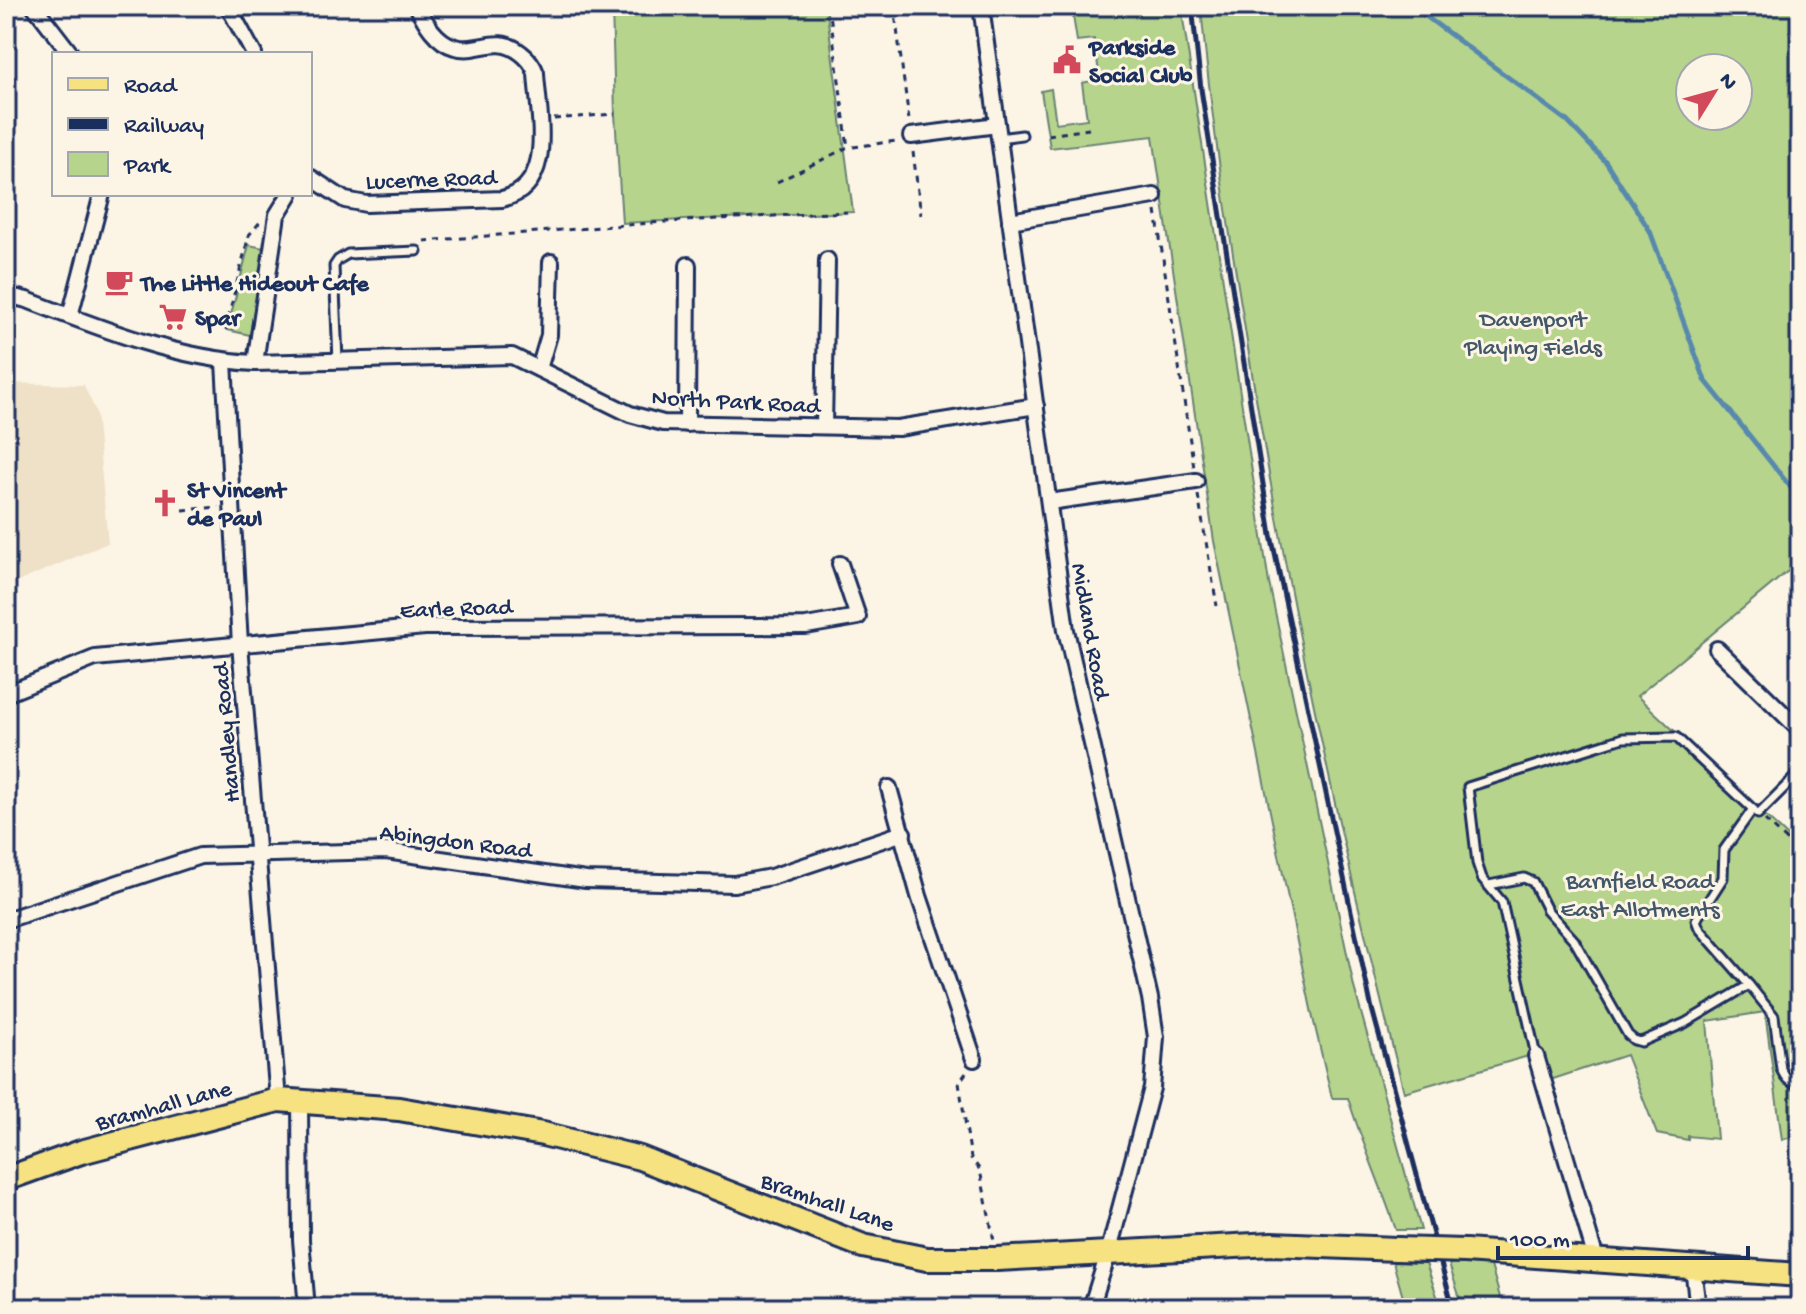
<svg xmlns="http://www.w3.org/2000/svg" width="1806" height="1314" viewBox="0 0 1806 1314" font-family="'Gochi Hand',sans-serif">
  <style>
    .built { fill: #efe1c8 }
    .green { fill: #b7d48c; stroke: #698275; stroke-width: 2; fill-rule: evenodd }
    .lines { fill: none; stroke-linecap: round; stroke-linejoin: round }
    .stream { stroke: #5889ad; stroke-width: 5 }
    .lane-casing { stroke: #1b2f5e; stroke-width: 13 }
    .street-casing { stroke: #1b2f5e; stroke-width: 20 }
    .primary-casing { stroke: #1b2f5e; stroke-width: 28 }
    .path { stroke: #1b2f5e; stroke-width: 3; stroke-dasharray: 6 6; stroke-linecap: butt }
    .lane { stroke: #fcf5e5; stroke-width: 7 }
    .street { stroke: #fcf5e5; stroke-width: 14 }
    .primary { stroke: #f7e281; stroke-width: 22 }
    .rail { stroke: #1b2f5e; stroke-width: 5 }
    .primary-bridge-casing { stroke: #1b2f5e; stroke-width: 28; stroke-linecap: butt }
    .primary-bridge { stroke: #f7e281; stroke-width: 22 }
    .labels { text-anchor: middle; stroke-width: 6; stroke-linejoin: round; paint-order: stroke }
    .poi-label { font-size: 24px; font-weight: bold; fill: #1b2f5e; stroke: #fcf5e5; text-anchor: start }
    .street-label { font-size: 24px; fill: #1b2f5e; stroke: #fcf5e5 }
    .park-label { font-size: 24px; fill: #42586a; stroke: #fcf5e5 }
  </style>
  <rect width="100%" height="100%" fill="#fcf5e5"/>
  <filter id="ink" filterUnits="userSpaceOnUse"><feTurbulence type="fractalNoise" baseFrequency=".0125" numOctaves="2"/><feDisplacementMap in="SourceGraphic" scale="16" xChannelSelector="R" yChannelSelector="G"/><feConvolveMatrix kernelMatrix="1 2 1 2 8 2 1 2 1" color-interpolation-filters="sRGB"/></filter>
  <g filter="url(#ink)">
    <!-- built -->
    <polygon class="built" points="6,383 84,385 96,412 108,543 6,587"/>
    <!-- green -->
    <g class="green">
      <polygon points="612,6 826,6 853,212 622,223 615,114"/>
      <path d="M 1102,6 L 1181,6 L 1269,583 L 1354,987 L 1421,1230 L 1396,1230 C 1381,1185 1362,1143 1348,1098 L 1332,1098 L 1312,1014 L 1214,541 L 1153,136 L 1050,148 L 1041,91 L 1051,89 L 1056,123 L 1087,119 L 1082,83 L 1100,79 L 1094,39 L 1077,41 L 1072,10 Z"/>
      <path d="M 1201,6 L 1800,6 L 1800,561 L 1637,696 L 1800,848 L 1800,1134 L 1782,1140 L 1765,1012 L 1707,1021 L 1717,1139 L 1688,1136 L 1688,1140 L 1657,1134 L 1626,1055 L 1547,1081 L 1532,1055 L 1404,1092 C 1339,838 1284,582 1244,323 C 1227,218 1210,112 1201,6 ZM 1690,68 L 1738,68 L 1738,116 L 1690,116 Z"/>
      <polygon points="249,245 264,248 250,335 227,330"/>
      <polygon points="1393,1262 1426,1263 1441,1308 1406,1308"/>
      <polygon points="1490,1262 1503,1308 1463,1308 1449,1264"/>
    </g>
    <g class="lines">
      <!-- stream -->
      <polyline class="stream" points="1412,6 1567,121 1606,162 1650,231 1705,380 1800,499"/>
      <defs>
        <g id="lane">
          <polyline points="999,138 1022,135"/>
          <polyline points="338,361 334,266 338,260 348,254 417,251"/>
          <polyline points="1489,885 1524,878 1533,882 1547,910 1574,940 1628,1035 1634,1040 1641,1042 1685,1023 1749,985 1699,928 1696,920 1723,878 1724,850 1753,809"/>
          <path d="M 1749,985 L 1774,1016 L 1781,1069 C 1785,1078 1790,1085 1800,1082"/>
          <polyline points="1536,1056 1502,902 1482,878 1477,863 1468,787 1623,738 1676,737 1758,814 1800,772"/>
        </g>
        <g id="street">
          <polyline points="34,6 71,54"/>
          <polyline points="228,6 254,54"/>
          <polyline points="981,6 1066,630 1150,998 1156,1037 1152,1088 1108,1254 1091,1308"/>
          <polyline points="911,136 997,125"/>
          <path d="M 310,177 L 345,200 L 366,204 L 502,199 C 557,186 538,115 536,73 C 533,64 529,59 521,53 C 496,33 479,54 455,47 C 436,42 425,22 417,6"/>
          <polyline points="1010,221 1154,196"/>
          <path d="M 6,295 L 27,300 C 99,328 177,359 255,363 L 512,356 L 630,414 L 663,423 L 898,428 L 1036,406"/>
          <polyline points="70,316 102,194"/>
          <polyline points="224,362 240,644 278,1100"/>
          <polyline points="255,363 277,215 290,194"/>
          <polyline points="539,369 549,335 551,262"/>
          <polyline points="687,424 688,265"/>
          <polyline points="824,426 827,260"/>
          <polyline points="1049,502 1196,481"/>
          <polyline points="1717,649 1800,730"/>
          <polyline points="6,694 95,658 425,627 806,626 858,617 840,564"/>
          <polyline points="889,788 919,896 974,1059"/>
          <polyline points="6,920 200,856 386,851 586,880 734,884 771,877 903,833"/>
          <polyline points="1536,1056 1596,1259"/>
          <polyline points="300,1101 301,1240 307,1308"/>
          <polyline points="1693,1268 1698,1308"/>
        </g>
        <g id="primary">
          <polyline points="6,1179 81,1152 278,1100 399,1109 543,1134 640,1158 863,1246 927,1259 997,1259 1272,1244 1397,1249"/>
          <polyline points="1465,1251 1800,1275"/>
        </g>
      </defs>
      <!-- lane casing -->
      <use href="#lane" class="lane-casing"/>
      <!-- street casing -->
      <use href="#street" class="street-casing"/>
      <!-- primary casing -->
      <use href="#primary" class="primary-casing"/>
      <!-- path -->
      <g class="path">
        <polyline points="829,6 848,148"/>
        <polyline points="894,6 909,120"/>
        <polyline points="554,119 615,114"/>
        <polyline points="1048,135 1089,129"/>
        <polyline points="913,152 921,215"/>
        <polyline points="777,182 846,148 896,141"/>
        <polyline points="1156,211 1194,468"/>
        <polyline points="424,241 664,222 847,212"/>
        <polyline points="225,330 249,235 261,221"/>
        <polyline points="1198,495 1217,606"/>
        <polyline points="183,510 219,507"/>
        <polyline points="1765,820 1800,853"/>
        <polyline points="966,1073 959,1083 971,1158 980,1170 994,1241"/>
      </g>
      <!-- lane -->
      <use href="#lane" class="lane"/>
      <!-- street -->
      <use href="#street" class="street"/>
      <!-- primary -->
      <use href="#primary" class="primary"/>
      <!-- rail -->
      <polyline class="rail" points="1192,6 1201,89 1271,535 1371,1005 1453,1308"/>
      <defs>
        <polyline id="primary-bridge" points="1397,1249 1465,1251"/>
      </defs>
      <!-- primary-bridge casing -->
      <use href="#primary-bridge" class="primary-bridge-casing"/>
      <!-- primary-bridge -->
      <use href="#primary-bridge" class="primary-bridge"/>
    </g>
  </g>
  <!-- icons -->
  <defs>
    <symbol id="civic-bare" viewBox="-9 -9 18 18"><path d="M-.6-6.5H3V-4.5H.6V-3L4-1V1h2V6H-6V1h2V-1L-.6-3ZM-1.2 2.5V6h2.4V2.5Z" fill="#d1495b" stroke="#fcf5e5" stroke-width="2.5" paint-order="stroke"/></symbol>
    <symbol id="cafe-bare" viewBox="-9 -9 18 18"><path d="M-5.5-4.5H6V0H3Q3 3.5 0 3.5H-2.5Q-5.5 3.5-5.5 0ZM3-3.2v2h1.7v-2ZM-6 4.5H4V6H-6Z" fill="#d1495b" stroke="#fcf5e5" stroke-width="2.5" paint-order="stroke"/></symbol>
    <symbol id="supermarket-bare" viewBox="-9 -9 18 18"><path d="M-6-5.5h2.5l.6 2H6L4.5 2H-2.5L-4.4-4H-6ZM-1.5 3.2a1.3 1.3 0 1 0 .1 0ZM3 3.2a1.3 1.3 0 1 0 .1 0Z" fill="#d1495b" stroke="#fcf5e5" stroke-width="2.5" paint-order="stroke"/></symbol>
    <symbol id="church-bare" viewBox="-9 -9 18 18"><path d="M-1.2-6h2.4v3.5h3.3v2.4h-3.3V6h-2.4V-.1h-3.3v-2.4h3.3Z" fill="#d1495b" stroke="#fcf5e5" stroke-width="2.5" paint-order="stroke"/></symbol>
  </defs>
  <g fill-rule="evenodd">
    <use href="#civic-bare" x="1047" y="40" width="40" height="40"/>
    <use href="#cafe-bare" x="99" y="262" width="40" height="40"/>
    <use href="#supermarket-bare" x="153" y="297" width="40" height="40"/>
    <use href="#church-bare" x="145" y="483" width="40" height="40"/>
  </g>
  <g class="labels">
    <!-- poi labels -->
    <g class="poi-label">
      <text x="1089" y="54">Parkside<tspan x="1089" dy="28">Social Club</tspan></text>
      <text x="141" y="290">The Little Hideout Cafe</text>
      <text x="195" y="325">Spar</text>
      <text x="187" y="497">St Vincent<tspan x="187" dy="28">de Paul</tspan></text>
    </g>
    <!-- street labels -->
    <g class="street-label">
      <text transform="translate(431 178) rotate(-2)" y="8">Lucerne Road</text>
      <text transform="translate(736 400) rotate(3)" y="8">North Park Road</text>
      <text transform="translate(456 607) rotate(-2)" y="8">Earle Road</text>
      <text transform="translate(1092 631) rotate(80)" y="8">Midland Road</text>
      <text transform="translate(225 733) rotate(-95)" y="8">Handley Road</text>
      <text transform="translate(456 840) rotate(7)" y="8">Abingdon Road</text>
      <text transform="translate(163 1104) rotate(-15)" y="8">Bramhall Lane</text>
      <text transform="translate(828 1201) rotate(19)" y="8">Bramhall Lane</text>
    </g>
    <!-- park labels -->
    <g class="park-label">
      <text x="1533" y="326">Davenport<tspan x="1533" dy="28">Playing Fields</tspan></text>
      <text x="1640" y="888">Barnfield Road<tspan x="1640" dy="28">East Allotments</tspan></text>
    </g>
  </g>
  <!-- margin -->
  <rect width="1806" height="1314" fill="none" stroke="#fcf5e5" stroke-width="32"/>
  <rect x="16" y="16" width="1774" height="1282" fill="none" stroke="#1b2f5e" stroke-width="3" filter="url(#ink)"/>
  <!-- legend -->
  <rect x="52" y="52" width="260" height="144" fill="#fcf5e5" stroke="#a2a6af" stroke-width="2"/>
  <rect x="68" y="78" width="40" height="12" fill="#f7e281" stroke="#a2a6af" stroke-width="2"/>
  <text x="124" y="92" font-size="24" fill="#1b2f5e">Road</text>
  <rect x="68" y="118" width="40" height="12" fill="#1b2f5e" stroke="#a2a6af" stroke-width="2"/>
  <text x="124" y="132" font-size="24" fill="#1b2f5e">Railway</text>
  <rect x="68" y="152" width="40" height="24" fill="#b7d48c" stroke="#a2a6af" stroke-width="2"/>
  <text x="124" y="172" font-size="24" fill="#1b2f5e">Park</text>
  <!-- north arrow -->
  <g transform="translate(1714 92) rotate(53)"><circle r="38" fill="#fcf5e5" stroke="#a2a6af" stroke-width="2"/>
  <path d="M0-6L14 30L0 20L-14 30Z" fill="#d1495b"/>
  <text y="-12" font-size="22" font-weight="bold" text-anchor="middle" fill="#1b2f5e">N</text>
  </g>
  <!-- scale -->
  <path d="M1498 1246v12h250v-12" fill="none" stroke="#1b2f5e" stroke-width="4"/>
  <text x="1510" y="1246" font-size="24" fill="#1b2f5e" stroke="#fcf5e5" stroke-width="6" paint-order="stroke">100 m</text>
</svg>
